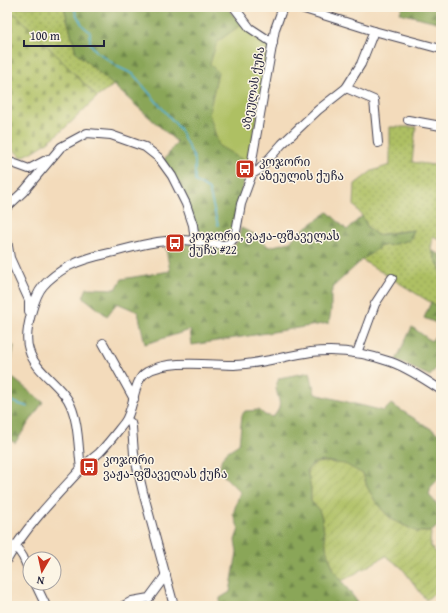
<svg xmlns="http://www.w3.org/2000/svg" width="448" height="613" viewBox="0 0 448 613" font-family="'Gentium Book Plus','Noto Serif Georgian',serif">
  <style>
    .grass { fill: url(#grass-dots); stroke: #68714f }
    .forest { fill: url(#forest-firs); stroke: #56644a }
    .cemetery { fill: url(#cemetery-stones); stroke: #68714f }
    .park { fill: #aec063; stroke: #68714f }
    .garden { fill: url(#garden-furrows); stroke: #68714f }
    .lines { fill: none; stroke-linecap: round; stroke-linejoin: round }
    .stream { stroke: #56b2d4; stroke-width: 1.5 }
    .minor-casing { stroke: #413e4e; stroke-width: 10 }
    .minor { stroke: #fff; stroke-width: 8 }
    .labels { text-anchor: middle; stroke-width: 3; stroke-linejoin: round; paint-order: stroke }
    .street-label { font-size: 12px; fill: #22223b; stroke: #fcf5e5 }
    .poi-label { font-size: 12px; fill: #22223b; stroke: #fcf5e5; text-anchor: start }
  </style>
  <defs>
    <pattern id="grass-dots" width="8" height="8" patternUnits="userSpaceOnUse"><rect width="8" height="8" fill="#aec063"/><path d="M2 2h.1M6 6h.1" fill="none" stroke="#8d9c53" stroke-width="1.8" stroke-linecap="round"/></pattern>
    <pattern id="forest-firs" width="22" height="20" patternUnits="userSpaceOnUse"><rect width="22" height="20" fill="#8aa659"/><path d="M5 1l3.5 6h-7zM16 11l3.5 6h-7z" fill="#70874b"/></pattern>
    <pattern id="cemetery-stones" width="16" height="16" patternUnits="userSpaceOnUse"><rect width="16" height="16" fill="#aec063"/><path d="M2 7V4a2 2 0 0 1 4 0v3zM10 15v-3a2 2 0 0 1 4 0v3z" fill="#8d9c53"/></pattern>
    <pattern id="garden-furrows" width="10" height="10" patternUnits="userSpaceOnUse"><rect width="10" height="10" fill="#aec063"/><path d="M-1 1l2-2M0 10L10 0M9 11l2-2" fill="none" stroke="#8d9c53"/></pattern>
  </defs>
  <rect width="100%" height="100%" fill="#fcf5e5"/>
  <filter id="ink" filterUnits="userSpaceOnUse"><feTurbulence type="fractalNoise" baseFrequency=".025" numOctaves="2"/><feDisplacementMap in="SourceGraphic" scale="8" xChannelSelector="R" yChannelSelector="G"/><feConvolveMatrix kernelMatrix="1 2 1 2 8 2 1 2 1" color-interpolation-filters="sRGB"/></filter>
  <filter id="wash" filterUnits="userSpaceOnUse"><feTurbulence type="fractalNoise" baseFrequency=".012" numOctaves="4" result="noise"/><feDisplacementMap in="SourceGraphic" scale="16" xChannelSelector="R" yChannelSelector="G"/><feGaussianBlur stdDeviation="0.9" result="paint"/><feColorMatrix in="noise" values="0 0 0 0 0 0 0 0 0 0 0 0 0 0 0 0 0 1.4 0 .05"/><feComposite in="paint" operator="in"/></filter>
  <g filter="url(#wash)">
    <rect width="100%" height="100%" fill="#f3dbbb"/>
    <!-- grass -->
    <g class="grass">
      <polygon points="7,7 64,7 76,52 114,85 97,97 18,16 7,11"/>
      <polygon points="390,127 416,127 412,162 441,166 441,240 433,236 431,250 441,270 441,309 362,260 381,246 399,243 413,230 394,232 377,235 368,228 362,216 354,205 355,184 372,171 390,165"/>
    </g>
    <!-- forest -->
    <g class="forest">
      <polygon points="64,7 226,7 242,24 217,42 218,72 209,113 250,157 247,167 233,234 227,241 218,242 200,238 183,192 164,160 177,142 76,52"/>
      <polygon points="402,7 441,7 441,23 400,13"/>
      <path d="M 328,212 L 347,230 L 362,216 L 368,228 L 377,235 L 414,230 L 410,240 L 390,245 L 381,246 L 362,260 L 335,285 L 331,293 L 331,311 L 329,323 L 192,345 L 190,330 L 145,344 L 138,312 L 117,303 L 107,316 L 83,297 L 87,288 L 116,289 L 122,279 L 170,271 L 165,244 L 203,244 L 226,251 C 238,246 238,240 241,228 L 254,234 L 269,247 L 290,242 L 298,233 Z"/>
      <polygon points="431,250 441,255 441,270"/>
      <polygon points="431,302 441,309 441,325 424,318"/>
      <polygon points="412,327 431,341 441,329 441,361 430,376 396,360"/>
      <polygon points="7,345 14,346 9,375 43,402 15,443 7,438"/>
      <path d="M 310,372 L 315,394 L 384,411 L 391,404 L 441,435 L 441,476 L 431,487 L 429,495 L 441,509 L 441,523 L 431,532 L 417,532 L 391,519 L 377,504 L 367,487 L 363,474 C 351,468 329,457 315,463 C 312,465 309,468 307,470 L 311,488 L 311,501 L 319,510 L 322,518 L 327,552 L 335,572 L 356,600 L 357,606 L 220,606 L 220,598 L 230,592 L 237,552 L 235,540 L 239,529 L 233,514 L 240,492 L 220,472 C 220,454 225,453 239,444 L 242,415 L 245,411 L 259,410 L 265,415 L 273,417 C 284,405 278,401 276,388 C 276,385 278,381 279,378 Z"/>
    </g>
    <!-- cemetery -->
    <path class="cemetery" d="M 7,11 L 18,16 L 97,97 C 74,119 52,144 22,157 L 7,145 Z"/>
    <!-- park -->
    <polygon class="park" points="242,24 270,45 250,157 245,161 219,146 209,113 218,72 210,64 217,42"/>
    <!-- garden -->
    <polygon class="garden" points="326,462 345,464 363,474 367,487 377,504 391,519 417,532 431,532 430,546 441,558 441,588 426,600 402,568 386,556 342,581 335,572 327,552 322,518 319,510 311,501 311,488 307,470 315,463"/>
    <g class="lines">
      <!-- stream -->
      <g class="stream">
        <polyline points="74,7 76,14 83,26 90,32 90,43 96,51 118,67 133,74 179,128 195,160 195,181 209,190 218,225"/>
        <polyline points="7,400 28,407"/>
      </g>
    </g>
  </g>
  <g filter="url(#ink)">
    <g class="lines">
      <defs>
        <g id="minor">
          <polyline points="234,7 250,28 273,43"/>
          <polyline points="298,7 374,31 441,49"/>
          <polyline points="346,88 374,100 378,143"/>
          <polyline points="408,120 441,126"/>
          <polyline points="7,161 29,169 48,159"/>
          <polyline points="252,174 251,166 275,29 283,7"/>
          <polyline points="7,207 24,191 61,147 87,133 111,135 145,147 159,158 172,176 186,204 193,225 195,241"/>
          <polyline points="7,240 10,258 29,300 29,311"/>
          <polyline points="103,343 134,399"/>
          <polyline points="357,353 375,304 392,278"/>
          <polyline points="127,420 131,423 132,427 134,454 143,492 174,606"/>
          <path d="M 81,469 C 78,447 79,419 68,400 C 57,382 35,371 29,350 C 25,339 28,325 31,314 C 34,304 36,294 43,286 C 50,278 60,271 69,266 C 82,259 96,256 110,253 C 133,247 157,240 182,240 C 196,240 210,244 224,245 L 229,244 L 235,237 L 241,204 L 252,174 L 259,170 L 282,144 L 318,110 L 346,88 L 361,64 L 374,31"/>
          <polyline points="15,545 23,557 30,573"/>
          <path d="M 7,560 C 24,529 56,496 81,469 C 86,463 93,458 99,453 C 108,444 116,433 124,423 C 135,410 132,380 147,372 C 168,359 209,365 234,365 C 260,364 285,356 311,352 C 337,349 366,353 391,362 C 408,368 426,380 441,390"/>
          <polyline points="35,583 46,606"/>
          <polyline points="123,606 132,601 149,598 166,575"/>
        </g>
      </defs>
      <!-- minor casing -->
      <use href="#minor" class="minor-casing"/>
      <!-- minor -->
      <use href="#minor" class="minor"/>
    </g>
  </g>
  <!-- icons -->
  <defs>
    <symbol id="bus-square" viewBox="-11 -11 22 22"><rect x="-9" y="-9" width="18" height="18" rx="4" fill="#c8321e" stroke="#fcf5e5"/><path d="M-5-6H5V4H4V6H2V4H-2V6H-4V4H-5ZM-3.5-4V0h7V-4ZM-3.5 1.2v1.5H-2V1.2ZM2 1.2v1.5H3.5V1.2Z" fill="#fff"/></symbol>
  </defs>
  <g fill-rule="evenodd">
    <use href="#bus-square" x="234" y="158" width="22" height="22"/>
    <use href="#bus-square" x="164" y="232" width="22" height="22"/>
    <use href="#bus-square" x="78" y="456" width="22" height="22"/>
  </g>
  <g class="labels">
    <!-- street labels -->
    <g class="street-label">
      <text transform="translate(253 88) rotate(-80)" y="4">აზეულას ქუჩა</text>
    </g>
    <!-- poi labels -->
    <g class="poi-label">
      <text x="259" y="166">კოჯორი<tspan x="259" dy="14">აზეულის ქუჩა</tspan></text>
      <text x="189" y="240">კოჯორი, ვაჟა-ფშაველას<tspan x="189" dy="14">ქუჩა #22</tspan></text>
      <text x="103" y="464">კოჯორი<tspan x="103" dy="14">ვაჟა-ფშაველას ქუჩა</tspan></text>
    </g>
  </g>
  <!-- margin -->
  <rect width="448" height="613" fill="none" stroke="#fcf5e5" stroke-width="24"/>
  <!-- north arrow -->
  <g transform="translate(42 571) rotate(189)"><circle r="19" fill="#fcf5e5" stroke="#a5a1a1"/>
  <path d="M0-3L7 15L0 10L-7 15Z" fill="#c8321e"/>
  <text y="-6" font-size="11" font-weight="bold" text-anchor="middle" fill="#22223b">N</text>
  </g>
  <!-- scale -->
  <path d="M24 40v6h80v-6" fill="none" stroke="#22223b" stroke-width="2"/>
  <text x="30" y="40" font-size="12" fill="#22223b" stroke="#fcf5e5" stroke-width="3" paint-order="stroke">100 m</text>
</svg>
